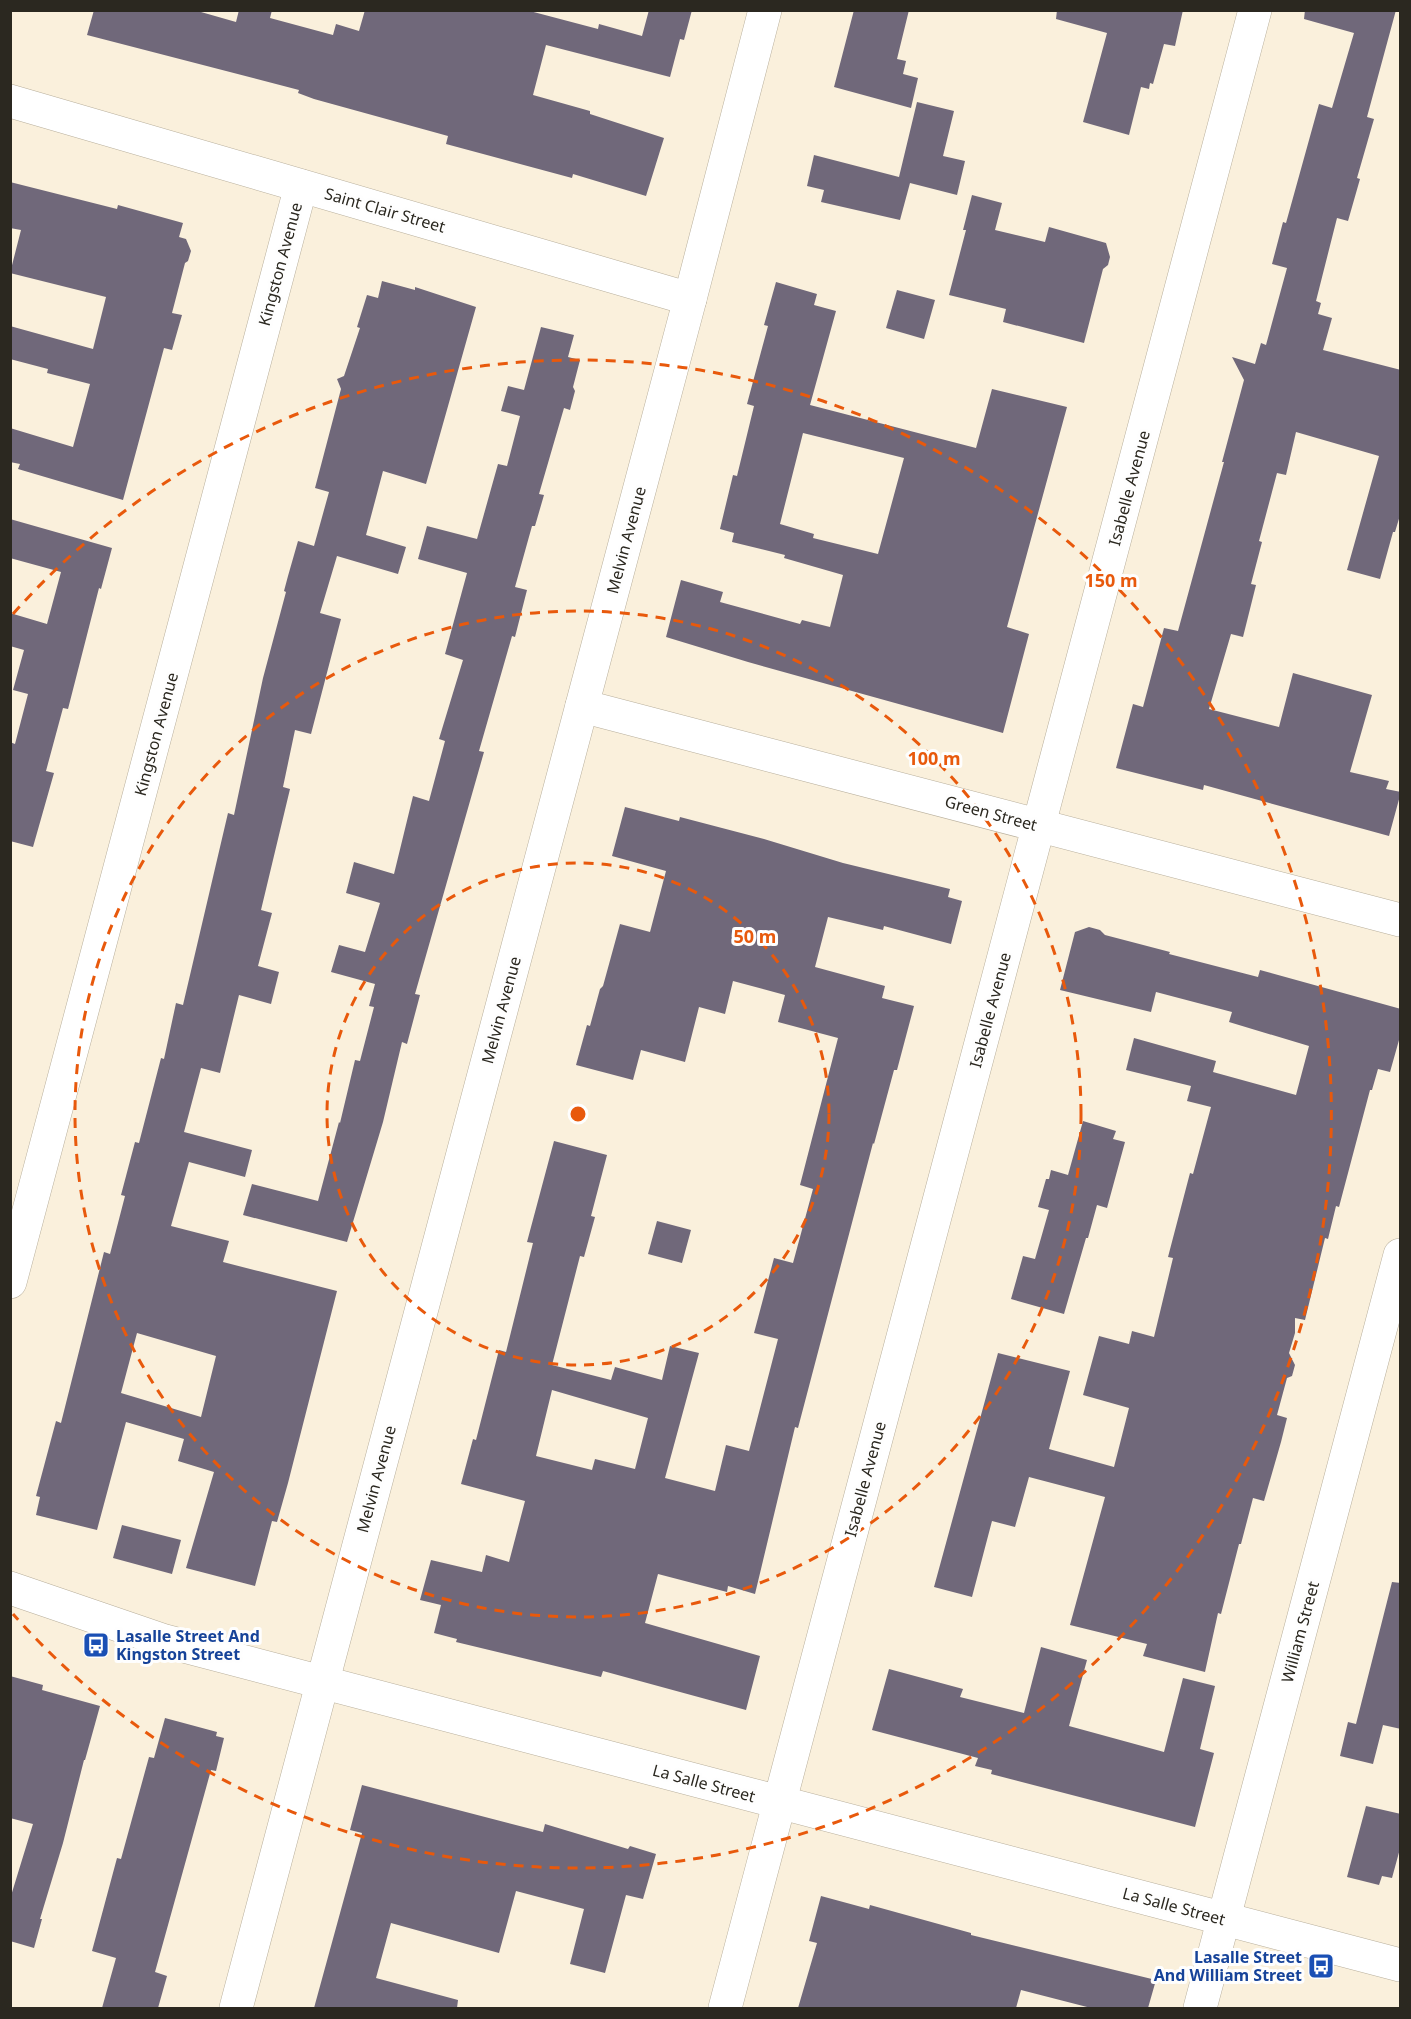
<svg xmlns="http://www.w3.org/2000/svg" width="1411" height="2019" viewBox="0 0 1411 2019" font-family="'Noto Sans',sans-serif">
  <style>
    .building { fill: #70687a; fill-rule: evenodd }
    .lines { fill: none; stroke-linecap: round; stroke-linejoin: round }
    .minor-casing { stroke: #b8af9c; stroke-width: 34 }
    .tertiary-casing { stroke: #b8af9c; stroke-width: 34 }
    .minor { stroke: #fff; stroke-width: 33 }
    .tertiary { stroke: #fff; stroke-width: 33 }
    .ring { fill: none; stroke: #e8590c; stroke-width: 3; stroke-dasharray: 10 8 }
    .labels { text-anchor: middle; stroke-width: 6; stroke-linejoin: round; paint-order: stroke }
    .street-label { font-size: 16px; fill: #2b2820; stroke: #fefefe }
    .transit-label { font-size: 16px; font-weight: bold; fill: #164399; stroke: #fefefe; text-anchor: start }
    .centre { fill: #e8590c; stroke: #fefefe; stroke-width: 3 }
    .ring-label { font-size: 18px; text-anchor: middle; font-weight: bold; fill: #e8590c; stroke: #fefefe; stroke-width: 6; stroke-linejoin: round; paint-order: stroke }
  </style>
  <rect width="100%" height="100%" fill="#faf0dc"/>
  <!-- building -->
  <g class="building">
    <polygon points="94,10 194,10 236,22 239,10 272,10 270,18 333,35 336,24 359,31 365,10 526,10 598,29 599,24 642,36 649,10 692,10 684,40 680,39 670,77 546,45 533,95 590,111 590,114 664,138 646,196 573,174 572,178 446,144 448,136 314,99 298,93 299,90 87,35"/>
    <polygon points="854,10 909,10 897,59 906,61 903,74 918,78 911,108 834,87"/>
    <polygon points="1057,10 1183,10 1175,46 1164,44 1153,84 1150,83 1149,89 1141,87 1129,135 1083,122 1107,33 1056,19"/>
    <polygon points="1305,10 1396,10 1367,117 1374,119 1357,178 1360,179 1348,221 1337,218 1316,301 1321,303 1318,314 1332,318 1323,350 1401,370 1401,512 1395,532 1393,532 1380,579 1347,570 1379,456 1296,432 1286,475 1277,473 1259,541 1262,542 1251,584 1256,585 1243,637 1231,634 1209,709 1279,727 1293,673 1372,695 1350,772 1389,781 1386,789 1401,792 1389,836 1204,785 1203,790 1116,768 1133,704 1143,707 1164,628 1178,631 1224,462 1222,462 1244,380 1232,357 1255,364 1261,343 1266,345 1287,268 1272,264 1283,222 1286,223 1319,104 1332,108 1354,33 1304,19"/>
    <polygon points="917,102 954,111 943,156 965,161 957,195 910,183 900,220 821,202 824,190 807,186 814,155 899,177"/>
    <polygon points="10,182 117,209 118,205 183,223 179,237 186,239 191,251 188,261 185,263 172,313 182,315 172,350 164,348 123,500 18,469 20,464 10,462 10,428 73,447 90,384 47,373 48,369 10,359 10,326 93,349 106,297 10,273 21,230 10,228"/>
    <polygon points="972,195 1002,203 995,230 1045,242 1049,227 1106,243 1110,257 1108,265 1103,269 1084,343 1003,322 1006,309 949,295 966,230 963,230"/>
    <path d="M 382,281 L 415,290 L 415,287 L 476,307 L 426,484 L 383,471 L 366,535 L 406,547 L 398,574 L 337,556 L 320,613 L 341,619 L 311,734 L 295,730 L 283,787 L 290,789 L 261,910 L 272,913 L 258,966 L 279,972 L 271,1004 L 239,995 L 220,1073 L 201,1068 L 184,1132 L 252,1150 L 245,1177 L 189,1162 L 171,1226 L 229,1241 L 223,1262 L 337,1291 L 288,1483 L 277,1522 L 272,1521 L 255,1586 L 186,1568 L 214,1472 L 178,1461 L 184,1439 L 126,1422 L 97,1530 L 36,1515 L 40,1497 L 36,1496 L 56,1421 L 61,1423 L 104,1252 L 110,1254 L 125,1196 L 121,1195 L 135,1142 L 139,1143 L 161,1058 L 164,1059 L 176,1003 L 183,1005 L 228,813 L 234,815 L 263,678 L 286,592 L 284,591 L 288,576 L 298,541 L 314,546 L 329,492 L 315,488 L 341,389 L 337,379 L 344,376 L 360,328 L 357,327 L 367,295 L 378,298 ZM 137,1333 L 216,1356 L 201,1417 L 121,1393 Z"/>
    <path d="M 776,282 L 817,294 L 814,305 L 836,311 L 810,405 L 976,448 L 992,389 L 1067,407 L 1007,627 L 1029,634 L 1003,733 L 748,662 L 666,637 L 681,580 L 723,592 L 720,602 L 800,624 L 802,620 L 830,627 L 843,575 L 784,558 L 785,555 L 732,542 L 734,533 L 720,529 L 733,475 L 737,476 L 754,406 L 747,404 L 768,326 L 764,325 ZM 803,433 L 904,458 L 878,554 L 813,538 L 814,534 L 780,524 Z"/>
    <polygon points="897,290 935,300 924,339 886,328"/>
    <polygon points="541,327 574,335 568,357 580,360 573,387 575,391 570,410 564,408 539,494 544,495 535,526 532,526 515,587 527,590 515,637 512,636 479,751 484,752 415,994 420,995 407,1044 402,1042 383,1122 347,1242 243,1215 252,1184 318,1201 339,1122 340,1123 355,1060 360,1061 374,1007 369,1006 375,984 331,972 339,945 365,952 380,903 346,893 354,862 394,874 413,796 429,801 445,741 439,739 463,660 445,654 467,573 418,559 427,526 477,539 498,464 507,466 520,416 501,411 508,386 524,390"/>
    <polygon points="10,519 112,548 101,589 99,588 68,709 63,708 46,771 54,773 33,847 10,841 10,742 15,744 28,694 13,690 24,650 10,646 10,613 47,624 61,572 10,558"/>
    <path d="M 625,807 L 679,821 L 680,817 L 764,839 L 843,863 L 950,889 L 948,897 L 962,901 L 951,944 L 884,926 L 883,930 L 828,917 L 815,967 L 885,986 L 882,998 L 914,1006 L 897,1070 L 894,1070 L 874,1144 L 873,1143 L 798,1428 L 795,1427 L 755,1594 L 728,1586 L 727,1592 L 658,1574 L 645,1623 L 760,1656 L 746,1710 L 603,1671 L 601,1677 L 456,1642 L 457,1639 L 434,1633 L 441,1605 L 420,1600 L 431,1560 L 482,1572 L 486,1555 L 509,1562 L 525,1501 L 461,1484 L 473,1439 L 476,1440 L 499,1350 L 506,1352 L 533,1243 L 527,1242 L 554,1141 L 607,1155 L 591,1216 L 595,1217 L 584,1257 L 580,1256 L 552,1365 L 611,1380 L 615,1367 L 662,1380 L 670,1346 L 699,1353 L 665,1478 L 715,1491 L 726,1445 L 749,1451 L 778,1339 L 754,1333 L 774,1258 L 793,1263 L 813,1189 L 800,1185 L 838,1038 L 778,1022 L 785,995 L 733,981 L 725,1014 L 699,1007 L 685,1062 L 641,1050 L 633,1080 L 576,1065 L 587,1025 L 590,1026 L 600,989 L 603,986 L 620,924 L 650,932 L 666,871 L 612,856 ZM 552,1390 L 648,1418 L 635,1469 L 595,1459 L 592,1470 L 536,1456 Z"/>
    <polygon points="1089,927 1100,930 1105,935 1170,952 1169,954 1258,977 1260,970 1401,1009 1401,1033 1390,1072 1378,1069 1372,1090 1370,1090 1339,1207 1336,1206 1328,1239 1325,1238 1305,1320 1295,1318 1295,1333 1289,1353 1295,1365 1292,1376 1287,1378 1277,1415 1287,1418 1281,1442 1264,1501 1253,1498 1241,1544 1239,1544 1221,1614 1218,1613 1205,1672 1143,1656 1147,1644 1070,1625 1105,1497 1029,1477 1015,1527 992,1521 972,1597 934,1587 998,1353 1070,1371 1049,1449 1114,1467 1129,1408 1083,1395 1099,1336 1129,1344 1132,1331 1154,1337 1173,1258 1168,1257 1190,1173 1193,1174 1211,1107 1187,1101 1191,1086 1126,1070 1134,1038 1216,1061 1213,1072 1296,1095 1309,1046 1229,1022 1232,1012 1156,992 1151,1012 1060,990 1075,932"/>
    <polygon points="1083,1121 1116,1131 1113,1139 1125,1142 1107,1208 1097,1205 1088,1238 1086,1238 1064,1314 1011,1299 1023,1256 1035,1259 1049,1210 1038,1207 1046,1179 1049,1179 1051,1170 1068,1175"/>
    <polygon points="657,1221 691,1230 682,1263 648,1254"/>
    <polygon points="122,1525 181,1540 172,1574 113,1558"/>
    <polygon points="1392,1582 1401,1583 1401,1729 1383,1725 1373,1764 1340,1756 1348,1722 1356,1724"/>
    <polygon points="1041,1647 1087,1660 1069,1726 1164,1752 1183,1678 1215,1686 1200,1749 1214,1753 1195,1827 991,1774 992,1770 975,1766 978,1758 872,1730 889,1669 963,1689 960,1697 1024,1713"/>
    <polygon points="10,1676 43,1685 42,1690 100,1706 85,1760 84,1760 63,1843 40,1919 42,1919 34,1948 10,1941 10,1899 33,1824 10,1818"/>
    <polygon points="165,1718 217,1732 216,1736 224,1738 216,1771 211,1770 155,1972 167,1976 158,2008 102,2008 116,1958 92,1951 117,1858 121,1859 149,1757 154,1758"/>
    <polygon points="362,1785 543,1832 545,1824 628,1849 630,1846 656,1854 643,1899 626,1895 605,1973 570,1964 584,1909 516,1891 499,1953 391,1923 376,1978 458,2000 457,2008 314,2008 362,1833 350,1830"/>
    <polygon points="1366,1806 1401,1814 1401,1845 1392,1878 1382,1876 1379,1885 1347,1877"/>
    <polygon points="821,1896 869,1909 870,1905 971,1933 971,1935 1156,1980 1148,2008 1091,2008 1021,1990 1016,2008 798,2008 817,1943 809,1941"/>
  </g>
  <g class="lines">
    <defs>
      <g id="minor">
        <polyline points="10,101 690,299"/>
        <polyline points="582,706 1400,920"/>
        <polyline points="10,1282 301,186"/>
        <polyline points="10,1588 165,1641 1400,1965"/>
        <polyline points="725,2008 1255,10"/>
        <polyline points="1200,2008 1400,1255"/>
      </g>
      <polyline id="tertiary" points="236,2008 690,299 765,10"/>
    </defs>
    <!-- minor casing -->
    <use href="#minor" class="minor-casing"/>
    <!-- tertiary casing -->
    <use href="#tertiary" class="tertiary-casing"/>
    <!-- minor -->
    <use href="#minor" class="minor"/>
    <!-- tertiary -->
    <use href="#tertiary" class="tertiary"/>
  </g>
  <!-- distance rings -->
  <g class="ring">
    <circle cx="578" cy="1114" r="251"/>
    <circle cx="578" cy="1114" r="503"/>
    <path d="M13 614A754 754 0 1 1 13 1614"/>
  </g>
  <!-- icons -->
  <defs>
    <symbol id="bus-square" viewBox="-11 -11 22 22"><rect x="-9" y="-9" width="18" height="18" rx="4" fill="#1a4fb4" stroke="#fefefe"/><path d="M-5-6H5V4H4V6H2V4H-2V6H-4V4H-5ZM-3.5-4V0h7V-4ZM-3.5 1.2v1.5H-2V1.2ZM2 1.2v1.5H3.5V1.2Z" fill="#fff"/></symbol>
  </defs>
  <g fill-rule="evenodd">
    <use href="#bus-square" x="81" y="1630" width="30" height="30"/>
    <use href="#bus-square" x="1306" y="1951" width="30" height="30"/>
  </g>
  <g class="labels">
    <!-- street labels -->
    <g class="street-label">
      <text transform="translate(385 210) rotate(16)" y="6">Saint Clair Street</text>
      <text transform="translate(280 264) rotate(-75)" y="6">Kingston Avenue</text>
      <text transform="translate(1129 488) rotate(-75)" y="6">Isabelle Avenue</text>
      <text transform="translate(626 540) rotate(-75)" y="6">Melvin Avenue</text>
      <text transform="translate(156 734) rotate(-75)" y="6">Kingston Avenue</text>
      <text transform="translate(991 813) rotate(15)" y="6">Green Street</text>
      <text transform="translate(501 1010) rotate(-75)" y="6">Melvin Avenue</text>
      <text transform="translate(990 1010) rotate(-75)" y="6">Isabelle Avenue</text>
      <text transform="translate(376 1479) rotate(-75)" y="6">Melvin Avenue</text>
      <text transform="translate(865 1479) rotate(-75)" y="6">Isabelle Avenue</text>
      <text transform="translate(1300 1632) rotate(-75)" y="6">William Street</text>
      <text transform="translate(704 1783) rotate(15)" y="6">La Salle Street</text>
      <text transform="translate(1174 1906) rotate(15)" y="6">La Salle Street</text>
    </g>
    <!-- transit labels -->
    <g class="transit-label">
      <text x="116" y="1642">Lasalle Street And<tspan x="116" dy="18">Kingston Street</tspan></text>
      <text x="1302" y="1963" text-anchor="end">Lasalle Street<tspan x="1302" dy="18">And William Street</tspan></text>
    </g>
  </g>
  <circle cx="578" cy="1114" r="9" class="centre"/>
  <g class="ring-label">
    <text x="1111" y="587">150 m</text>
    <text x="934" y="765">100 m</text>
    <text x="755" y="943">50 m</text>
  </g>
  <!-- border -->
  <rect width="1411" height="2019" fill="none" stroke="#2b2820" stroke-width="24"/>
</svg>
